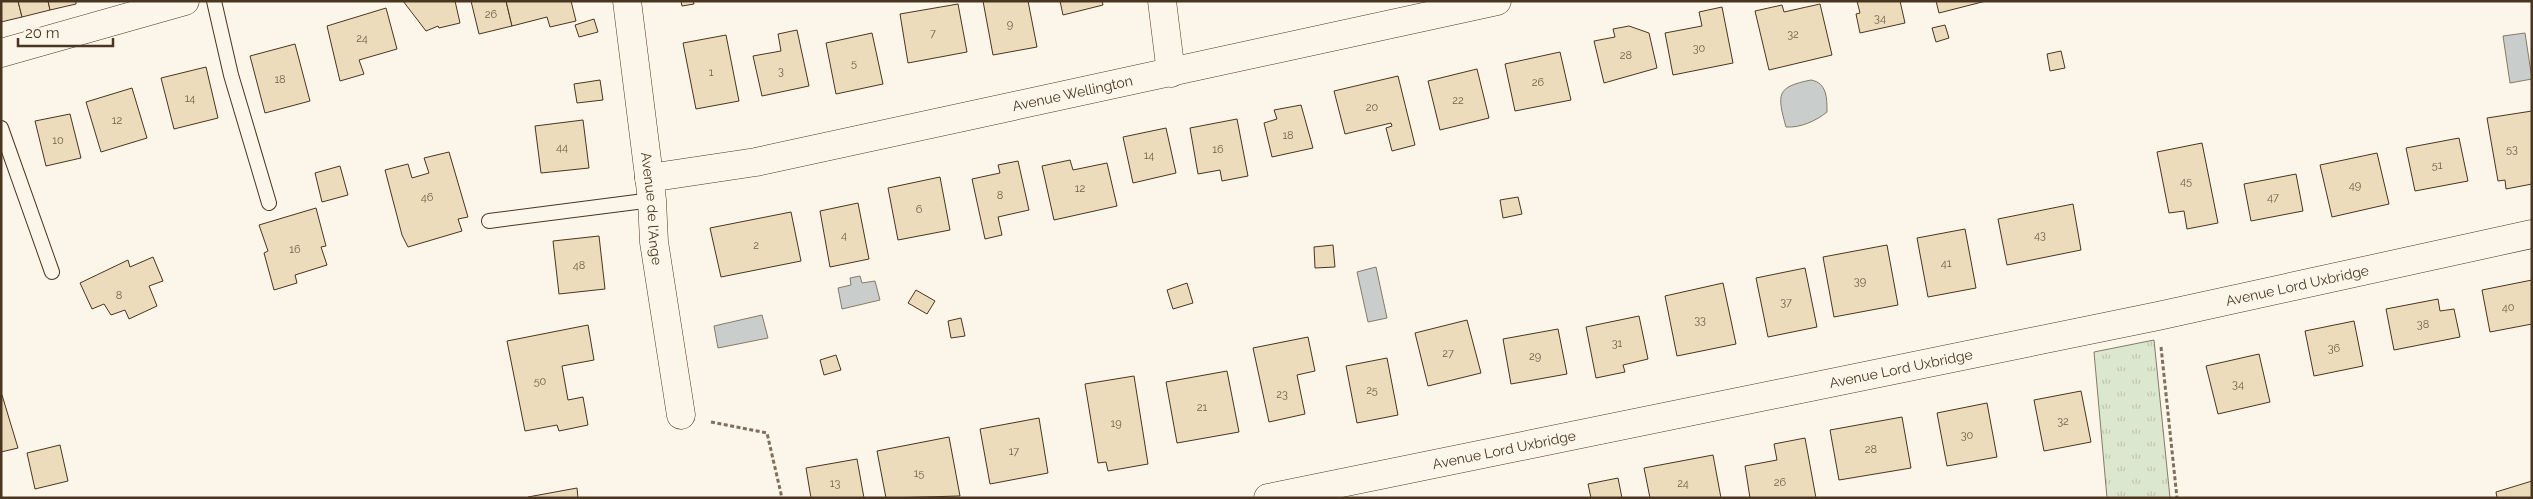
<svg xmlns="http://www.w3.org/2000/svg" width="2533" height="499" viewBox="0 0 2533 499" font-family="Raleway,sans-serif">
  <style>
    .grass { fill: url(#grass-tufts); stroke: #887966 }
    .water { fill: #c9cecd; stroke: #887966 }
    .building { fill: #ecdcbc; stroke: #4a3520 }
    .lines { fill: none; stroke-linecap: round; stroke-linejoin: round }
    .lane-casing { stroke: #4a3520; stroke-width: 16 }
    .street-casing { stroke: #4a3520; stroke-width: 29 }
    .path { stroke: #7f6f5c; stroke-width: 3; stroke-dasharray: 4 2.5; stroke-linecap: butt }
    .lane { stroke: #fbf6e9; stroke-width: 14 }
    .street { stroke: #fbf6e9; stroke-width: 28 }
    .labels { text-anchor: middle; stroke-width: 4; stroke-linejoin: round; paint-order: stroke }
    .number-label { font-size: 11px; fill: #725f47 }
    .street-label { font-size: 14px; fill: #4a3520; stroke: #fbf6e9 }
  </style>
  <defs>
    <pattern id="grass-tufts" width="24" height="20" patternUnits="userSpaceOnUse" patternTransform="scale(1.25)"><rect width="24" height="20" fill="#dce7d0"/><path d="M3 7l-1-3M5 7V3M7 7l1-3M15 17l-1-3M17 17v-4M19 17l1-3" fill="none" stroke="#bec7b2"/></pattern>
  </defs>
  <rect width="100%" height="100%" fill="#fbf6e9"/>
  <!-- grass -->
  <polygon class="grass" points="2154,340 2170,498 2107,498 2094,352"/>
  <!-- water -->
  <g class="water">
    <polygon points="2525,33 2532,79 2510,83 2503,36"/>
    <path d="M 1811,80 C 1827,83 1827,98 1827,112 C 1816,121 1800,128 1786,127 C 1777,94 1776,87 1811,80 Z"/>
    <polygon points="1376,267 1387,318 1368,322 1357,272"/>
    <polygon points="860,276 862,283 875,281 880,300 842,309 838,288 851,285 850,278"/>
    <polygon points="762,315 768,338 718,348 714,326"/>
  </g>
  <!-- building -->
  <g class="building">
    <polygon points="1,1 18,1 22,17 1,22"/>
    <polygon points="18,1 48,1 50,10 22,17"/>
    <polygon points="48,1 76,1 76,4 50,10"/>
    <polygon points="403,1 455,1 460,23 439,28 438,26 426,31"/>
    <polygon points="471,1 506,1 512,26 479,34"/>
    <polygon points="506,1 571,1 576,21 550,27 547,17 512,26"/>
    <polygon points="681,1 693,1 694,4 682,6"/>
    <polygon points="983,1 1028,1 1037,47 993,55"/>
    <polygon points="1060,1 1102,1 1103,5 1063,15"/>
    <polygon points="1857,1 1900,1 1905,23 1860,33 1856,14 1860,13"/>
    <polygon points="1936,1 1986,1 1939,13"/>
    <polygon points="958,4 967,52 908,63 900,14"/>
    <polygon points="1820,4 1832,55 1769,70 1755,11 1782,5 1784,12"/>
    <polygon points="1722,7 1733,63 1673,75 1665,33 1702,26 1699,12"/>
    <polygon points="386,8 397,49 359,60 364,74 340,81 327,26"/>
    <polygon points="594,19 598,32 579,37 575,25"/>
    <polygon points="1945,25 1949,38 1936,42 1932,28"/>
    <polygon points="1629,26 1649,33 1657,68 1604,83 1594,41 1615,37 1613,29"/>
    <polygon points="797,30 809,86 762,96 753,56 781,51 778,34"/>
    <polygon points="872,33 883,84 836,94 826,43"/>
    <polygon points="726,35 739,101 696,109 683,43"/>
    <polygon points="295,44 310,101 265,113 250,56"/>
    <polygon points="2061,51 2065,68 2050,71 2047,54"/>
    <polygon points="1560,52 1571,100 1515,111 1505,64"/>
    <polygon points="206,67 218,118 174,129 161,78"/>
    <polygon points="1477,69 1489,118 1440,130 1428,81"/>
    <polygon points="1398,76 1415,145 1392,151 1386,128 1392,126 1391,123 1345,134 1334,91"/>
    <polygon points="600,80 603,100 577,103 574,84"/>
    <polygon points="132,88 147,138 101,152 86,102"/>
    <polygon points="1301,105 1313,148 1272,157 1264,123 1277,119 1274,110"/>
    <polygon points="2532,111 2532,184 2506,189 2505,180 2498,181 2487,118"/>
    <polygon points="70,114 81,158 46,166 35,121"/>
    <polygon points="1237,119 1248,176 1222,181 1220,170 1198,174 1190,128"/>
    <polygon points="583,120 589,168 541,173 535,126"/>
    <polygon points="1166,128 1176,173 1133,183 1123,137"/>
    <polygon points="2459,138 2468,181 2415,191 2406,148"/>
    <polygon points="2202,143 2218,223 2187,229 2184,211 2169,213 2157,152"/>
    <polygon points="449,152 468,217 458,219 462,231 408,247 402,235 385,170 408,164 412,178 429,173 424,158"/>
    <polygon points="2377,153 2389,204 2332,217 2320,165"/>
    <polygon points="1070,160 1073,170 1107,163 1117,206 1054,220 1042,166"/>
    <polygon points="1018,161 1029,210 998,217 1002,235 985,239 972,179 1000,173 998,165"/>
    <polygon points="340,166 348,195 322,202 315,173"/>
    <polygon points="2296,174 2303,211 2251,221 2244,184"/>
    <polygon points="940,177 950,230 898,240 888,188"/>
    <polygon points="1518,197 1522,214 1503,218 1500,200"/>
    <polygon points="858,203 869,259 830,267 820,211"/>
    <polygon points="2073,204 2081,250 2007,265 1998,219"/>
    <polygon points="316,208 326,246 321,247 327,265 295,275 297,283 274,290 264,253 268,251 259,225"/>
    <polygon points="791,212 801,261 721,277 710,228"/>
    <polygon points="1965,229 1976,288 1928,297 1917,238"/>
    <polygon points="599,236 605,289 559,294 553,241"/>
    <polygon points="1333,245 1335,267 1315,268 1314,247"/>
    <polygon points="1887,245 1898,305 1834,317 1823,257"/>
    <polygon points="153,257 163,281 149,286 157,306 129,319 125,310 111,315 104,304 92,309 80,283 128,260 130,267"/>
    <polygon points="1805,268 1817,327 1768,337 1756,278"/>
    <polygon points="2532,280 2532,324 2490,332 2482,290"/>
    <polygon points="1187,283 1193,303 1173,309 1167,290"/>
    <polygon points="1723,283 1736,344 1677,356 1665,296"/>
    <polygon points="916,290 935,301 927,314 908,303"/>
    <polygon points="2438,299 2440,311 2454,309 2460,337 2394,350 2386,309"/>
    <polygon points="1639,316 1648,359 1623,365 1625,372 1596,378 1586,327"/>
    <polygon points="961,318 965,336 951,338 948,321"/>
    <polygon points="1467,320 1481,373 1428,386 1415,333"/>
    <polygon points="2354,321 2363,366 2314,376 2305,331"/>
    <polygon points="588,325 594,360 562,366 568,400 583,397 588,425 559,431 557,425 525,431 507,341"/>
    <polygon points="1558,329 1567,374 1511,384 1503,339"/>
    <polygon points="1308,337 1315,371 1297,375 1305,414 1269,422 1253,348"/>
    <polygon points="2259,354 2270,402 2218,414 2206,366"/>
    <polygon points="836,355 841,370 824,375 820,360"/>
    <polygon points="1387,358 1398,415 1357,423 1346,366"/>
    <polygon points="1227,371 1239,432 1177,443 1166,382"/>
    <polygon points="1134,376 1148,464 1108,471 1106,462 1098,463 1085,384"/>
    <polygon points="2081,391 2091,442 2044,451 2034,400"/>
    <polygon points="2,395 18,448 1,452 1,396"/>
    <polygon points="1987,403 1997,457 1947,466 1937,413"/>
    <polygon points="1902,417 1911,468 1839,480 1830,430"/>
    <polygon points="1039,418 1048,473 990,484 980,429"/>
    <polygon points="949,437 960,496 886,498 877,451"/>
    <polygon points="1805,438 1816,498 1750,498 1745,466 1777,460 1774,444"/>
    <polygon points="60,445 68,481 35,489 27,453"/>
    <polygon points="1713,455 1721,498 1650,498 1644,468"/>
    <polygon points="857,459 864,498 811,498 806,468"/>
    <polygon points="1618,478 1622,498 1591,498 1588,484"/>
    <polygon points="2532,481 2532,498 2497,498 2496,492"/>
    <polygon points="577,488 578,498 528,498 528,497"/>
  </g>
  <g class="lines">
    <defs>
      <g id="lane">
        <polyline points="214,1 231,75 269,203"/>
        <polyline points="1,128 52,272"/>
        <polyline points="489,221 652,200"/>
      </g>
      <g id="street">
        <path id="s1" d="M 627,1 L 652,200 L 654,242 L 681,415"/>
        <polyline points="1162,1 1171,73"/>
        <polyline points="1,53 185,1"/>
        <path id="s2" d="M 649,178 L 756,162 L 1497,1"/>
        <path id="s3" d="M 1268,498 L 2158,316 L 2532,234"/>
      </g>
    </defs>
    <!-- lane casing -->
    <use href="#lane" class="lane-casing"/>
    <!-- street casing -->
    <use href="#street" class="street-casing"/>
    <!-- path -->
    <g class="path">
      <polyline points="2161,347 2177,498"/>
      <polyline points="711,422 767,433 782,498"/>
    </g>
    <!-- lane -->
    <use href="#lane" class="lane"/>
    <!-- street -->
    <use href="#street" class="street"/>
  </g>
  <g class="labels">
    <!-- number labels -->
    <g class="number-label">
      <text x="491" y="18">26</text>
      <text x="1880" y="22">34</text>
      <text x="1010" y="28">9</text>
      <text x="933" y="37">7</text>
      <text x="1793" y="38">32</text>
      <text x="362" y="42">24</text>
      <text x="1699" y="52">30</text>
      <text x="1626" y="59">28</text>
      <text x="854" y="67">5</text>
      <text x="781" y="75">3</text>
      <text x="711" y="76">1</text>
      <text x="280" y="83">18</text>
      <text x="1538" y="86">26</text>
      <text x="190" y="102">14</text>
      <text x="1458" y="104">22</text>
      <text x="1372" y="111">20</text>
      <text x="117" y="124">12</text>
      <text x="1288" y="139">18</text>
      <text x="58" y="144">10</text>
      <text x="562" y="151">44</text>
      <text x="1218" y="153">16</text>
      <text x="2512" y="153">53</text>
      <text x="1149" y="159">14</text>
      <text x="2437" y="169">51</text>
      <text x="2186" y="185">45</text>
      <text x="2355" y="189">49</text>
      <text x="1080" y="192">12</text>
      <text x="1000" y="199">8</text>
      <text x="427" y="201">46</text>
      <text x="2273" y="201">47</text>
      <text x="919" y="213">6</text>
      <text x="844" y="239">4</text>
      <text x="2040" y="239">43</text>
      <text x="756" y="249">2</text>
      <text x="295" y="253">16</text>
      <text x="1946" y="267">41</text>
      <text x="579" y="269">48</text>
      <text x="1860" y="285">39</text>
      <text x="119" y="299">8</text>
      <text x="1786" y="306">37</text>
      <text x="2508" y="311">40</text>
      <text x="1700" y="324">33</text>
      <text x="2423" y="328">38</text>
      <text x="1617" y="347">31</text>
      <text x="2334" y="352">36</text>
      <text x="1448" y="357">27</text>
      <text x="1535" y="360">29</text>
      <text x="540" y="385">50</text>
      <text x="2238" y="388">34</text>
      <text x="1372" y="394">25</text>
      <text x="1282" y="398">23</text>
      <text x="1202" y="411">21</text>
      <text x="2063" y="425">32</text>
      <text x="1116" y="427">19</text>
      <text x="1967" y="439">30</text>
      <text x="1871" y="453">28</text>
      <text x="1014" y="455">17</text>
      <text x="919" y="477">15</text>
      <text x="1780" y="486">26</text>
      <text x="835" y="487">13</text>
      <text x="1683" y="487">24</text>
    </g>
    <!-- street labels -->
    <g class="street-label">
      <text dy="5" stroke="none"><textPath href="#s2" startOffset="432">Avenue Wellington</textPath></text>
      <text dy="5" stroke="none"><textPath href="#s1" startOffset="209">Avenue de l'Ange</textPath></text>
      <text dy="5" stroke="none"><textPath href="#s3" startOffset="1051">Avenue Lord Uxbridge</textPath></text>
      <text dy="5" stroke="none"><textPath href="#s3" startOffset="646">Avenue Lord Uxbridge</textPath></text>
      <text dy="5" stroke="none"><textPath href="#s3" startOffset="241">Avenue Lord Uxbridge</textPath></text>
    </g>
  </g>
  <!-- border -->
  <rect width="2533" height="499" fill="none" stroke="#4a3520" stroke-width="5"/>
  <!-- scale -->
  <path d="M18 38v8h95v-8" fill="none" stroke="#4a3520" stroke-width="2.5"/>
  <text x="25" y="38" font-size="15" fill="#4a3520" stroke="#fbf6e9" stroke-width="4" paint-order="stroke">20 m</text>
</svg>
